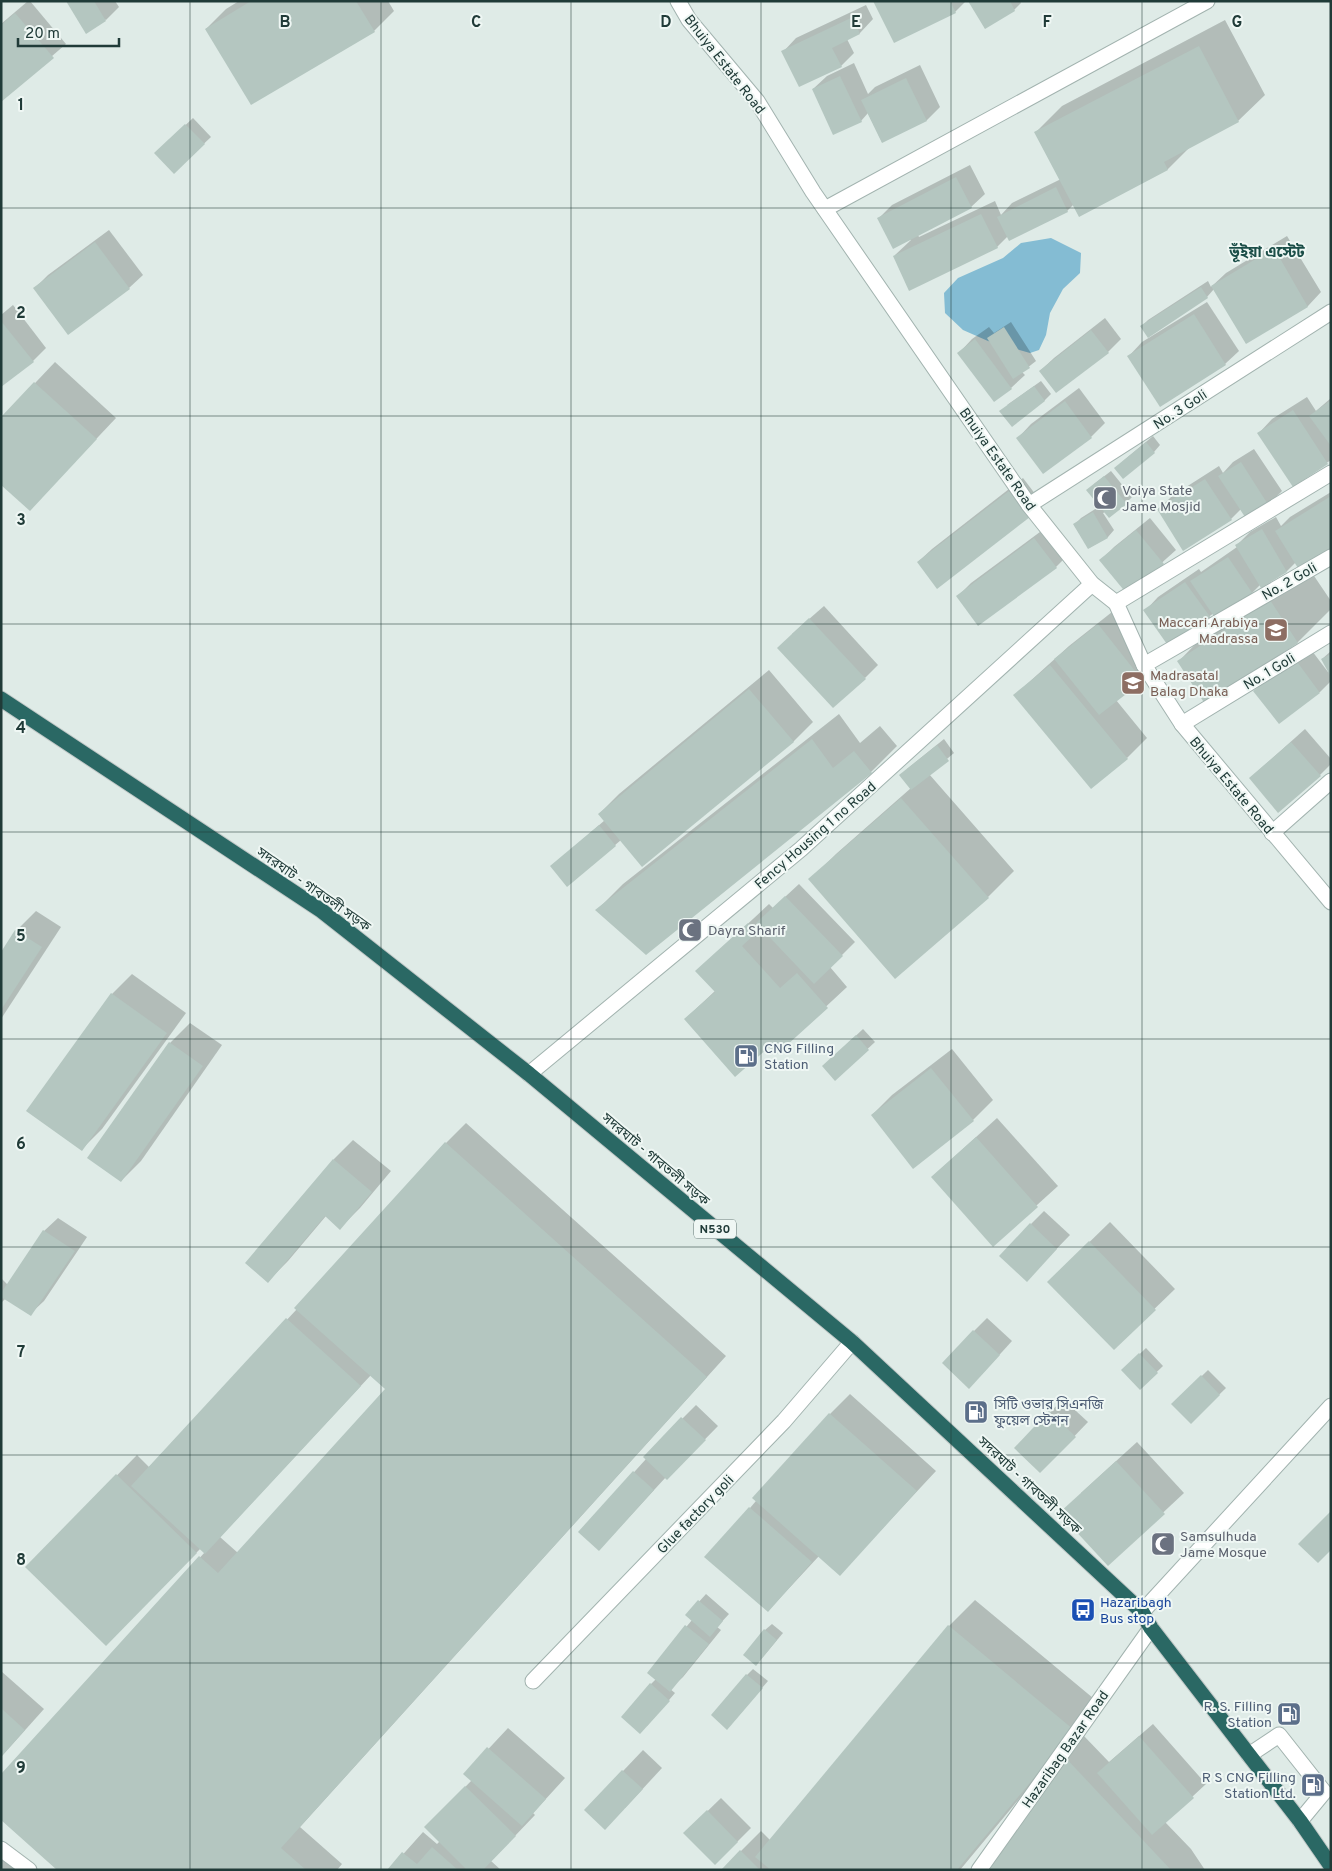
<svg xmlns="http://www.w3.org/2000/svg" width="1332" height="1871" viewBox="0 0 1332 1871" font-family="Overpass,'Noto Sans Bengali',sans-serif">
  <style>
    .water { fill: #84bcd3 }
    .shadow { fill: #0003; fill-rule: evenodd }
    .building { fill: #b4c6c0 }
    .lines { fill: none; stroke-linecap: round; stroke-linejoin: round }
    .minor-casing { stroke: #a2b3af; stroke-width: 17 }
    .highway-casing { stroke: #c1c8c7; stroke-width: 17 }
    .minor { stroke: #fff; stroke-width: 15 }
    .highway { stroke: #2a6864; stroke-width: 15 }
    .grid { fill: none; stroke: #203b38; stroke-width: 1; stroke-opacity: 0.55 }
    .labels { text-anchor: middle; stroke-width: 4; stroke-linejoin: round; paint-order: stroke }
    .shield { fill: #eff7f4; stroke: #5e7370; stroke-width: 1 }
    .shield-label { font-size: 12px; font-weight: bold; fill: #203b38 }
    .street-label { font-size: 14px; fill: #203b38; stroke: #eff7f4 }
    .worship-label { font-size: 14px; fill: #5b616d; stroke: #eff7f4; text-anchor: start }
    .education-label { font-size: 14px; fill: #785e54; stroke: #eff7f4; text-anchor: end }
    .service-label { font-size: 14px; fill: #4e5e75; stroke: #eff7f4; text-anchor: start }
    .transit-label { font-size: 14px; fill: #164399; stroke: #eff7f4; text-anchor: start }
    .neighbourhood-label { font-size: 15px; font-weight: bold; fill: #1b4e48; stroke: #eff7f4 }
    .grid-label { font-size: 16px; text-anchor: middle; font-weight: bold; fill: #203b38; stroke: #eff7f4; stroke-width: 4; stroke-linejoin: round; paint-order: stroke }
  </style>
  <rect width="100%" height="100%" fill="#dfebe7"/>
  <!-- water -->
  <polygon class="water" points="1051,238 1081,253 1080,273 1063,289 1050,313 1046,335 1039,350 1030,353 988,341 963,330 945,313 944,293 958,278 1003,258 1021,243"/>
  <!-- shadow -->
  <g class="shadow">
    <polygon points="28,1 30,1 66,44 1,100 1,24"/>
    <polygon points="68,1 115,1 119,7 106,20"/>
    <polygon points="239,1 388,1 394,11 374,31 206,29 226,9"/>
    <polygon points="875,1 966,1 955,12"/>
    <polygon points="970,1 1020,1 1021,3 1014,10 985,28"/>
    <polygon points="866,5 873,19 860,33 847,39 854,53 841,66 783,52 796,38"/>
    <polygon points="1225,20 1265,95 1238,121 1190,147 1168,169 1080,215 1074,204 1067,211 1008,236 997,247 894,256 911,240 879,218 892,205 970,165 985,194 971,207 918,235 919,237 995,201 1001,215 1012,203 1061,179 1036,132 1062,106"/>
    <polygon points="854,63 868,94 875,87 920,65 940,107 927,120 882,142 868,113 861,121 813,89 827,76"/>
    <polygon points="193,118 211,137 174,172 156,153"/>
    <polygon points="109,230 143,275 129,288 35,288 48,275"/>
    <polygon points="1287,236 1321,292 1308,306 1246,343 1214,289 1207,297 1142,326 1148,320 1208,281 1211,287 1226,273"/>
    <polygon points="1207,302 1239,351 1225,364 1129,356 1142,342"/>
    <polygon points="13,305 46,348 33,361 1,386 1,315"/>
    <polygon points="1105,318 1121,339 1108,352 1040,371 1054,358"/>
    <polygon points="1011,322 1036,361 1022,372 1025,375 1011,388 959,353 972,339 989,327 994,333"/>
    <polygon points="55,362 116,418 30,509 1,419"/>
    <polygon points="1041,381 1051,394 1044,401 1007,405"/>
    <polygon points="1079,388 1105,423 1091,437 1044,472 1018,438 1031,424"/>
    <polygon points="1307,397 1316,411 1331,398 1331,460 1293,485 1259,433 1272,419"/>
    <polygon points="1153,436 1160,445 1154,452 1122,462"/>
    <polygon points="1254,449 1282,491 1268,505 1241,509 1231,519 1158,510 1172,496 1219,466 1223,473 1233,462"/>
    <polygon points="1111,471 1132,497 1126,503 1103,513 1114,530 1108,537 1089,548 1074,525 1081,518 1100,506 1094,484"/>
    <polygon points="1023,478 1042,503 918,562 932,549"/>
    <polygon points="1331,492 1331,553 1308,567 1331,601 1331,609 1298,642 1206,702 1179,661 1215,624 1300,569 1296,562 1287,571 1260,585 1252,593 1214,613 1169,645 1145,611 1158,597 1199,569 1201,572 1237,547 1236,546 1250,532 1276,517 1281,526 1290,517"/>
    <polygon points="1150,518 1176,550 1128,593 1101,560 1114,547"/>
    <polygon points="1048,526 1069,554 1056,567 958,596 971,583"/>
    <polygon points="824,606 878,665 865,678 792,634"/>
    <polygon points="1112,612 1155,667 1142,680 1116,700 1147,738 1127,758 1015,695 1069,646"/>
    <polygon points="1309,647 1328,672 1329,671 1322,659 1331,651 1331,681 1320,692 1255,691 1268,677"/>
    <polygon points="769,670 813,722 793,742 621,840 567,886 552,866 605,820 599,814 619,794"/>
    <polygon points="839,714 860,743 880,726 897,746 871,772 597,910 623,884"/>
    <polygon points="1305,729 1331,759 1331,764 1320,775 1250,778"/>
    <polygon points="944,739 954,753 929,774 1014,871 988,897 810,880 836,854 911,788 907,769"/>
    <polygon points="799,884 855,942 830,967 847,987 776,1053 769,1045 685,1019 715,991 697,971 769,904 773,908"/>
    <polygon points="36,911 61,927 1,1019 1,954 16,931"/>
    <polygon points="132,974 186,1013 102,1129 82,1149 112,994"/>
    <polygon points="190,1023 222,1045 141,1161 121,1181 170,1043"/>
    <polygon points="863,1029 875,1042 835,1079 830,1060"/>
    <polygon points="952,1049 993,1100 973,1120 872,1115 892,1095"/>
    <polygon points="997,1118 1058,1186 993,1245 932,1177"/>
    <path d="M 466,1123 L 726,1356 L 300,1827 L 342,1864 L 337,1870 L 58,1870 L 1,1776 L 205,1552 L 201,1548 L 106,1644 L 27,1567 L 137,1455 L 149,1467 L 297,1309 L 446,1143 ZM 371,1375 L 387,1389 L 238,1553 L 220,1537 Z"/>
    <polygon points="353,1140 391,1171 360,1208 340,1228 326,1216 288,1261 268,1281 334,1159"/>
    <polygon points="1044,1211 1070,1235 1040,1266 1031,1224"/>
    <polygon points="58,1218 87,1237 44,1301 30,1314 6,1298 1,1303 1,1278 8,1285 44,1231"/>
    <polygon points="1110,1222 1175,1289 1114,1348 1069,1262"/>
    <polygon points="987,1318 1012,1341 982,1374 974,1331"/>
    <polygon points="1146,1348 1163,1366 1140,1388 1123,1370"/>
    <polygon points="1208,1370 1226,1388 1191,1422 1173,1404"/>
    <polygon points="850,1394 936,1471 840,1574 819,1556 768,1611 750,1508 830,1414"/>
    <polygon points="1063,1399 1088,1422 1040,1472 1015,1448"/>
    <polygon points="696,1405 718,1426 667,1478 666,1477 599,1550 580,1532 646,1459 644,1457"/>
    <polygon points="1137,1442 1184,1493 1108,1564 1081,1493"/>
    <polygon points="706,1594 729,1614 717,1627 721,1630 683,1677 670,1689 675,1693 647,1726 651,1684 656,1679 648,1673 692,1620 687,1615"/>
    <polygon points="975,1600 1099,1703 960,1870 722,1870 761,1831 770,1840 949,1626"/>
    <polygon points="772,1624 783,1633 762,1658 765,1630"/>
    <polygon points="753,1669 768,1681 733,1722 747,1675"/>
    <polygon points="1,1671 44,1709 1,1757"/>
    <polygon points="1153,1724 1206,1784 1165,1822 1191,1849 1205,1870 978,1870 1083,1735 1109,1762"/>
    <polygon points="508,1728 565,1778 533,1813 535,1815 491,1861 501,1870 389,1870 423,1832 437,1844 440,1841 426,1827 472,1780 465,1774"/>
    <polygon points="643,1750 662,1768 625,1808 586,1810"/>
    <polygon points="721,1798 751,1828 715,1864 685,1833"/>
    <polygon points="1,1847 24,1870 1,1870"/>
  </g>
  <!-- building -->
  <g class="building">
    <polygon points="66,1 94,1 106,21 86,34"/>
    <polygon points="251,1 356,1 375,32 251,105 205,29"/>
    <polygon points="873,1 950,1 956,13 894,43"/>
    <polygon points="968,1 1010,1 1015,11 985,29"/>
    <polygon points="15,13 54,58 1,102 1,25"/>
    <polygon points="853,17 860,34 832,48 842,67 799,87 781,51"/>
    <polygon points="1199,46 1239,122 1164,162 1168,170 1079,217 1034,132"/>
    <polygon points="840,76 862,122 833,135 812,89"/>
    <polygon points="906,78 927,121 882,143 861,100"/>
    <polygon points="185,124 205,144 174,174 154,153"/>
    <polygon points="956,177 972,208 893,249 877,218"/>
    <polygon points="1056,187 1068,212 1009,241 997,217"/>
    <polygon points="981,214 998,248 909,291 893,256"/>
    <polygon points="95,242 130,289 68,335 33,288"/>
    <polygon points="1274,248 1308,307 1246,344 1211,286"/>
    <polygon points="1201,287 1208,298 1148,338 1140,326"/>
    <polygon points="1194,314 1226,365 1160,407 1127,356"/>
    <polygon points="1,321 34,362 1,387"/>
    <polygon points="1004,327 1030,368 1013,379 987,338"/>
    <polygon points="1091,330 1109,353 1056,393 1039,371"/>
    <polygon points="975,339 1012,389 994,402 957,353"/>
    <polygon points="34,382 97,439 30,511 1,485 1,417"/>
    <polygon points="1034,386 1045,401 1012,427 999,411"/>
    <polygon points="1331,400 1331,446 1309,416"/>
    <polygon points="1065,401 1092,438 1043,474 1016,438"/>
    <polygon points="1293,410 1328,464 1293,487 1257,433"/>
    <polygon points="1146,442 1155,453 1123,479 1114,468"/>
    <polygon points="1241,462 1269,506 1247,520 1218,476"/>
    <polygon points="1104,476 1127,504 1109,518 1086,490"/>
    <polygon points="1205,479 1232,520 1183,551 1157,509"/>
    <polygon points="1009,491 1030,517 937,589 917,562"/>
    <polygon points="1331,496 1331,555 1301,573 1275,531"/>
    <polygon points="1093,512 1108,538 1088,549 1073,524"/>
    <polygon points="1262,529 1287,572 1261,588 1235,545"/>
    <polygon points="1136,530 1164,564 1127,594 1099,560"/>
    <polygon points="1034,538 1057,568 978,626 956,596"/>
    <polygon points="1228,557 1253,594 1215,618 1190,581"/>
    <polygon points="1185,582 1211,618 1169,647 1143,610"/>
    <polygon points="1270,600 1298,643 1205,704 1177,661"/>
    <polygon points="809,618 866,679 833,708 777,648"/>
    <polygon points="1098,624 1143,681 1099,715 1054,659"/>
    <polygon points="1331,654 1331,677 1321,659"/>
    <polygon points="1295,659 1320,693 1279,724 1253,691"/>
    <polygon points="1050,665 1128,759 1091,789 1013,695"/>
    <polygon points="749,689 794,742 642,867 598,814"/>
    <polygon points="812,739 833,768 854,751 872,773 646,955 595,910"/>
    <polygon points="1291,742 1321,776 1278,813 1249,778"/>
    <polygon points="937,745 949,761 911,790 899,775"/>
    <polygon points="901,798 989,898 895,979 808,879"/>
    <polygon points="599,825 616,846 567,887 550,866"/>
    <polygon points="785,896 843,956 814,984 756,923"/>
    <polygon points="748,923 757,932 742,946 780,988 797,973 828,1008 776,1055 769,1047 735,1077 684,1019 715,992 695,971"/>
    <polygon points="15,930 42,947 1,1010 1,952"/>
    <polygon points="111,993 167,1033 82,1151 26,1111"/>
    <polygon points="856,1035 869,1050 835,1081 822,1066"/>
    <polygon points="169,1042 203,1066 121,1182 87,1158"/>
    <polygon points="931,1068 974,1121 913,1169 871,1115"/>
    <polygon points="976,1137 1038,1207 993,1247 931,1177"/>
    <polygon points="445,1142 707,1377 281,1848 306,1870 57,1870 1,1820 1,1774 199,1556 218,1573 385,1389 294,1308"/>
    <polygon points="333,1159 372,1192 340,1230 325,1216 268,1283 245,1263"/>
    <polygon points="1030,1223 1057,1249 1027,1282 999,1256"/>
    <polygon points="43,1230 75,1251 31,1316 1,1297 1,1293"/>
    <polygon points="1089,1241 1156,1310 1114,1350 1047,1282"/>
    <polygon points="286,1318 361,1386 205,1554 131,1486"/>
    <polygon points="973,1330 1000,1355 969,1389 942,1363"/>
    <polygon points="1139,1353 1158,1373 1140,1390 1121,1370"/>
    <polygon points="1201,1375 1220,1395 1191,1424 1171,1404"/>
    <polygon points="1049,1411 1076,1437 1040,1473 1014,1448"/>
    <polygon points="829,1413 917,1491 840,1576 752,1498"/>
    <polygon points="681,1417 706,1440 667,1480 643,1457"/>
    <polygon points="1116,1461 1165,1514 1108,1566 1059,1513"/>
    <polygon points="633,1471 654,1490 599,1551 578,1532"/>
    <polygon points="116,1474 197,1553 106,1646 25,1567"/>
    <polygon points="749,1507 812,1562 768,1612 704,1557"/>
    <polygon points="1331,1511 1331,1550 1318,1563 1298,1544"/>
    <polygon points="698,1600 723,1621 710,1637 685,1615"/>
    <polygon points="685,1625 709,1644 670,1692 647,1673"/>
    <polygon points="948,1625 1074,1730 957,1870 771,1870 755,1857"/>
    <polygon points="764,1629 777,1640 756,1666 743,1655"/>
    <polygon points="746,1674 763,1688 727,1730 711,1715"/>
    <polygon points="650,1683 670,1701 640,1734 621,1717"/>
    <polygon points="1,1708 25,1730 1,1757"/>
    <polygon points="1139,1736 1194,1798 1152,1835 1097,1773"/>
    <polygon points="487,1747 546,1799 522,1826 463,1774"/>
    <polygon points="1062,1754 1171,1870 976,1870"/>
    <polygon points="622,1770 643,1789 605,1830 584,1810"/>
    <polygon points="465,1786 516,1836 483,1870 467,1870 424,1827"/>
    <polygon points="707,1810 738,1842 715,1865 683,1833"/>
    <polygon points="432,1847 458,1870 387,1870 402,1852 417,1864"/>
    <polygon points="740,1850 760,1870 721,1870"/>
  </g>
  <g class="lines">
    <defs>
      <g id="minor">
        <polyline points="678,1 689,20 757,101 813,192 1029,505 1092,584 1116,603 1144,665 1182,724 1331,902"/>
        <polyline points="825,209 1207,1"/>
        <polyline points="1029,505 1331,312"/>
        <polyline points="1116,603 1331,473"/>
        <polyline points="1144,665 1331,557"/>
        <polyline points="1182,724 1331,633"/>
        <polyline points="1272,833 1331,781"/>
        <polyline points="529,1074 801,849 1092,584"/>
        <polyline points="1142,1612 1331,1406"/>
        <polyline points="533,1681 784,1421 852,1342"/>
        <polyline points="1249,1755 1279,1735 1324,1792 1300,1821"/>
        <polyline points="1,1849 29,1870"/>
        <polyline points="979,1870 1151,1628"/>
      </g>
      <polyline id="highway" points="1,699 322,911 529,1074 852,1342 1142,1612 1151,1628 1300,1821 1331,1866"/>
    </defs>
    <!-- minor casing -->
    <use href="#minor" class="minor-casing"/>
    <!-- highway casing -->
    <use href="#highway" class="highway-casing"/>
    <!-- minor -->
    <use href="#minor" class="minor"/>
    <!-- highway -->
    <use href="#highway" class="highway"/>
  </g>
  <!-- grid -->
  <path class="grid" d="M 190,1 L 190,1870M 381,1 L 381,1870M 571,1 L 571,1870M 761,1 L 761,1870M 951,1 L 951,1870M 1142,1 L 1142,1870M 1,208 L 1331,208M 1,416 L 1331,416M 1,624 L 1331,624M 1,832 L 1331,832M 1,1039 L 1331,1039M 1,1247 L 1331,1247M 1,1455 L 1331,1455M 1,1663 L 1331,1663"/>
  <!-- icons -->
  <defs>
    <symbol id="mosque-square" viewBox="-11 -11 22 22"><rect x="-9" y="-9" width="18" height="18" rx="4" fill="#6b7280" stroke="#eff7f4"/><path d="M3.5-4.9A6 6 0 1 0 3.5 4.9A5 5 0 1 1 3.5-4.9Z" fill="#fff"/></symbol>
    <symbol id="school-square" viewBox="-11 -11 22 22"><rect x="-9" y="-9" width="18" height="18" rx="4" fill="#8d6e63" stroke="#eff7f4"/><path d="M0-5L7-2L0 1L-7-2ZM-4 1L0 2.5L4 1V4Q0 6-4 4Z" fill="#fff"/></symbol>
    <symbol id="fuel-square" viewBox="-11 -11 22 22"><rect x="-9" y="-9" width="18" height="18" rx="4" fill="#5c6f8a" stroke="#eff7f4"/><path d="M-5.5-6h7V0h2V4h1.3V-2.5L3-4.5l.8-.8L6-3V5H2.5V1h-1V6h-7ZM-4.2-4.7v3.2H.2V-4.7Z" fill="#fff"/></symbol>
    <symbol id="bus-square" viewBox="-11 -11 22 22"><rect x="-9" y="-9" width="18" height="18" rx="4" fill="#1a4fb4" stroke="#eff7f4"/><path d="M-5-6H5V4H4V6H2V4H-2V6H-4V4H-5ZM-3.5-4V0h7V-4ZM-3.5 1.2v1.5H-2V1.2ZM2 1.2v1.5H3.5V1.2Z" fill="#fff"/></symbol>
  </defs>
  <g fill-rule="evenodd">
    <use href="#mosque-square" x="1091" y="484" width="28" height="28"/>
    <use href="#school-square" x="1262" y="616" width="28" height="28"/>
    <use href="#school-square" x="1119" y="669" width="28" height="28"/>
    <use href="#mosque-square" x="676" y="916" width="28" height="28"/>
    <use href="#fuel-square" x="732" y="1042" width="28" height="28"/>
    <use href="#fuel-square" x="962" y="1398" width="28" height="28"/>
    <use href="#mosque-square" x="1149" y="1530" width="28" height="28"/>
    <use href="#bus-square" x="1069" y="1596" width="28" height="28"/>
    <use href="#fuel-square" x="1275" y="1700" width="28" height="28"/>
    <use href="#fuel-square" x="1299" y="1771" width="28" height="28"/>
  </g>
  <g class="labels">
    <!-- shield labels -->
    <rect class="shield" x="694" y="1219.5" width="42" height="19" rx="4"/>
    <g class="shield-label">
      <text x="715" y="1233">N530</text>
    </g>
    <!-- street labels -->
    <g class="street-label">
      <text transform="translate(725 64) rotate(52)" y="5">Bhuiya Estate Road</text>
      <text transform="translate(1180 409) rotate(-33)" y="5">No. 3 Goli</text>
      <text transform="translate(998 459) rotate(55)" y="5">Bhuiya Estate Road</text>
      <text transform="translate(1289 581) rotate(-30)" y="5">No. 2 Goli</text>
      <text transform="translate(1269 671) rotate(-31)" y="5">No. 1 Goli</text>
      <text transform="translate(1232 785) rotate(50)" y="5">Bhuiya Estate Road</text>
      <text transform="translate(815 835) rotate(-41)" y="5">Fency Housing 1 no Road</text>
      <text transform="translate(314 889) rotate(35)" y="5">সদরঘাট - গাবতলী সড়ক</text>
      <text transform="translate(656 1159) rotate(40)" y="5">সদরঘাট - গাবতলী সড়ক</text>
      <text transform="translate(1030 1485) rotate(43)" y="5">সদরঘাট - গাবতলী সড়ক</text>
      <text transform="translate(695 1514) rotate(-46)" y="5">Glue factory goli</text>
      <text transform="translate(1065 1749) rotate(-55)" y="5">Hazaribag Bazar Road</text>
    </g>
    <!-- worship labels -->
    <g class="worship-label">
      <text x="1122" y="495">Voiya State<tspan x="1122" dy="16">Jame Mosjid</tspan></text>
      <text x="708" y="935">Dayra Sharif</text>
      <text x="1180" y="1541">Samsulhuda<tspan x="1180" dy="16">Jame Mosque</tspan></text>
    </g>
    <!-- education labels -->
    <g class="education-label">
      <text x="1258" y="627">Maccari Arabiya<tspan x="1258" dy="16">Madrassa</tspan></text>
      <text x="1150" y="680" text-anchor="start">Madrasatal<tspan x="1150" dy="16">Balag Dhaka</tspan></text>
    </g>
    <!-- service labels -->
    <g class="service-label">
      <text x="764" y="1053">CNG Filling<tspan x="764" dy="16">Station</tspan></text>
      <text x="994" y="1409">সিটি ওভার সিএনজি<tspan x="994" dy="16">ফুয়েল স্টেশন</tspan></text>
      <text x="1272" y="1711" text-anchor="end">R. S. Filling<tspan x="1272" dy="16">Station</tspan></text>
      <text x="1296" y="1782" text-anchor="end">R S CNG Filling<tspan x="1296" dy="16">Station Ltd.</tspan></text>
    </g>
    <!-- transit labels -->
    <g class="transit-label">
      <text x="1100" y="1607">Hazaribagh<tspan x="1100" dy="16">Bus stop</tspan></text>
    </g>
    <!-- neighbourhood labels -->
    <g class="neighbourhood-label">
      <text x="1267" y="257">ভূঁইয়া এস্টেট</text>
    </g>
  </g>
  <g class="grid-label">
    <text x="285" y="27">B</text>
    <text x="476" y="27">C</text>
    <text x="666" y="27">D</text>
    <text x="856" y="27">E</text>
    <text x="1047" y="27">F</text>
    <text x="1237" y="27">G</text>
    <text x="21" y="110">1</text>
    <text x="21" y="318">2</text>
    <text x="21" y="525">3</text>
    <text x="21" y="733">4</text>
    <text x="21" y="941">5</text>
    <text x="21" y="1149">6</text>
    <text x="21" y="1357">7</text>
    <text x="21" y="1565">8</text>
    <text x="21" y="1773">9</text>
  </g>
  <!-- border -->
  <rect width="1332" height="1871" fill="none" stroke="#203b38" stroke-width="5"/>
  <!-- scale -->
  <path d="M18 38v8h101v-8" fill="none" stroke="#203b38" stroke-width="2.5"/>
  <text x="25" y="38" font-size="15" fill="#203b38" stroke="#eff7f4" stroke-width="4" paint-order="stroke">20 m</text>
</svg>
